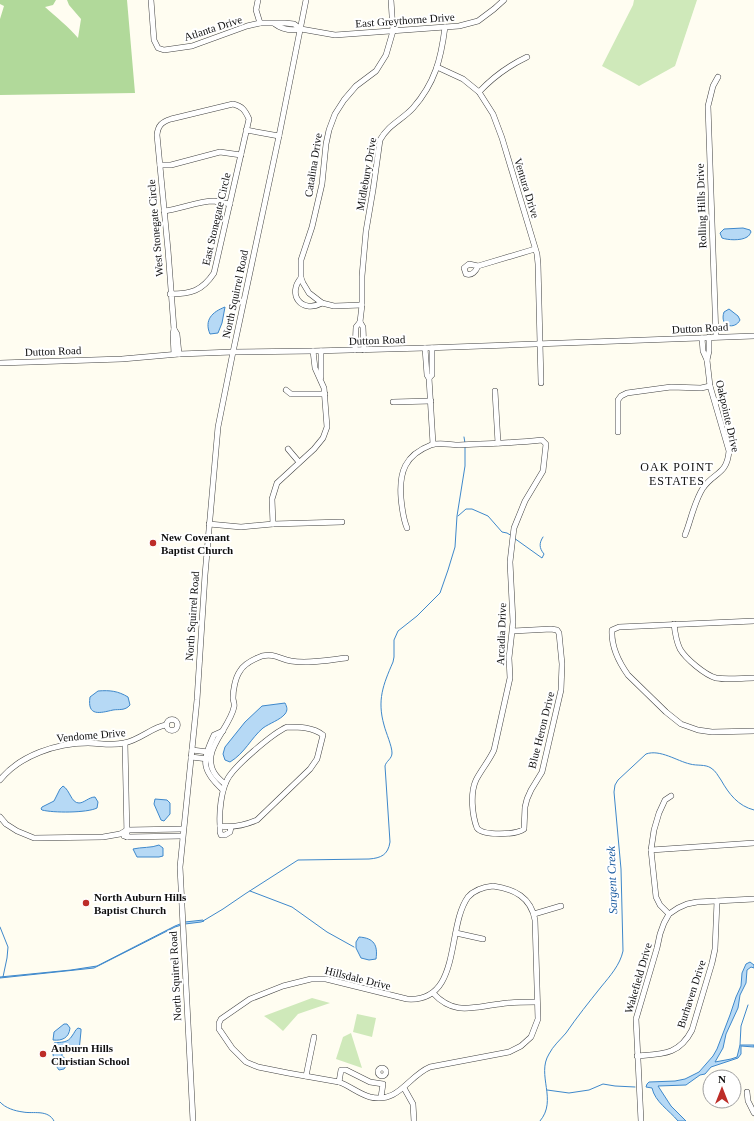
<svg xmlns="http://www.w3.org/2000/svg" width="754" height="1121" viewBox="0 0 754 1121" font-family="'Times New Roman',serif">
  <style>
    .green { fill: #cfe9ba }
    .forest { fill: #b1d99a }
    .water { fill: #b6d9f5; stroke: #3e88cb }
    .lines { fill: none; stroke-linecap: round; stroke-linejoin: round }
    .stream { stroke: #3e88cb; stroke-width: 1 }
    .minor-casing { stroke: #424242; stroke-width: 6 }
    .minor { stroke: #fff; stroke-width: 5 }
    .poi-dot { fill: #bd2d28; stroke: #fff; stroke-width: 1.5 }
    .labels { text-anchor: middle; stroke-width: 4; stroke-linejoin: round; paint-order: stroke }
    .street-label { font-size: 11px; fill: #0f0f0f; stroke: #fff }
    .poi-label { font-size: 11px; font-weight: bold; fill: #0f0f0f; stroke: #fff; text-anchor: start }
    .neighbourhood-label { font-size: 12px; letter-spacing: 1px; fill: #0f0f0f; stroke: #fff }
    .water-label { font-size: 12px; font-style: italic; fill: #195a9f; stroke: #fff }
  </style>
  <rect width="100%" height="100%" fill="#fffdf1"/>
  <!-- green -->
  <g class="green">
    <polygon points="634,0 697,0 675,66 639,86 602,66 633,5"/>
    <polygon points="312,998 330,1003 298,1014 283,1031 274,1023 264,1016"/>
    <polygon points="357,1014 376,1018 372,1037 353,1032"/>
    <polygon points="351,1033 362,1068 336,1059 343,1037"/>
  </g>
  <!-- forest -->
  <path class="forest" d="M 0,0 L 56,0 L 53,5 L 45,7 C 56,17 69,27 78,38 L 81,19 L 69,5 L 67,0 L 127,0 L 135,93 L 0,95 L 0,19 L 4,6 L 0,4 Z"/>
  <!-- water -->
  <g class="water">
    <path d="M 743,228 L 750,230 L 751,232 C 750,234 749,236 747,237 C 741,241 727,240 722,238 L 720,233 L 724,229 Z"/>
    <path d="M 225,307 L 222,323 L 218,333 L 210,334 C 204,320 212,312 225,307 Z"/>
    <path d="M 729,309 L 738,316 L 740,320 C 735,330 719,327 724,312 Z"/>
    <path d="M 98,691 C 110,690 118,691 128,697 L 130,705 C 125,711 119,709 113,710 C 100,713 87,717 90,697 Z"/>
    <path d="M 285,703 C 287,707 288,710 285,714 C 280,720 270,723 263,728 C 251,738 245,753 230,762 L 225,760 L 223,754 L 225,747 L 245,722 L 262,706 Z"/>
    <path d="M 63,786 C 70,790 71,803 79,803 C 84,803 89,797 95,797 L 98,802 L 97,808 C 87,813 53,813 42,810 L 41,809 L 42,807 L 54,801 L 60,789 Z"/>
    <polygon points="155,799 167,800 170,803 170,814 164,821 161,820 154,804"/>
    <path d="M 159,845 L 163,848 L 163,856 L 159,857 L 137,857 L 133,849 C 141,847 152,848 159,845 Z"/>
    <polygon points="203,920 204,921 201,922 185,924 175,927 94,968 0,978 0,977 71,970 97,966 175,926 185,922"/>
    <path d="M 359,937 C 374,938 378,945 376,959 L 369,960 L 361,958 L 356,948 L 356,942 Z"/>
    <path d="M 750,962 L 754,965 L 754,968 L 751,967 L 747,970 L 746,983 L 740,995 L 738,1008 L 726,1034 L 723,1048 L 715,1062 L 731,1059 L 737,1057 L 740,1045 L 754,1045 L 754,1047 L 741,1046 L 741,1054 L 738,1058 L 711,1067 L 705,1074 L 700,1075 L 686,1085 L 658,1086 L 671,1106 L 686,1121 L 678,1121 C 669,1110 655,1102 652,1088 L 646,1087 L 647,1084 L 649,1082 L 675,1081 L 685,1079 L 699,1072 L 713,1056 L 717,1049 L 730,1015 L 736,997 L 741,986 L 742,973 L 746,964 Z"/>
    <path d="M 64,1024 L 67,1024 L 70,1028 C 69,1038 62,1041 53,1040 L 54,1032 Z"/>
    <path d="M 78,1028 L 81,1029 L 81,1031 L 79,1051 L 73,1053 L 62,1051 L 62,1056 L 68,1061 L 68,1063 L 64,1069 L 59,1070 C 54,1064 51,1051 54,1043 C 61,1042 68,1043 72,1036 C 75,1032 75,1030 78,1028 Z"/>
  </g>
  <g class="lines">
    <!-- stream -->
    <g class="stream">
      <polyline points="464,437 465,443"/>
      <polyline points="458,516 466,509 472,509 488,516 502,532 507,533 512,536"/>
      <path d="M 514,538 L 542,558 L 544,554 C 539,548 539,543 543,537"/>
      <polyline points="250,891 292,907 327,932 354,947"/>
      <path d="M 203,921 L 223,909 L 245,894 L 298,860 L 369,859 C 381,858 388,855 390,842 L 385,766 C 386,761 392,759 392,753 C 392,746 386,733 384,725 C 377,700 383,685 393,662 L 394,657 L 394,640 L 398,631 L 417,616 L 440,593 L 448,570 L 455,547 L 457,516 L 465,466 L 465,446"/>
      <polyline points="0,927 8,947 7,958 3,977"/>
      <polyline points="740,1045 741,1026 748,1005"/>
      <polyline points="547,1090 569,1093 589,1090 603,1084 615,1086 635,1087"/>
      <path d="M 0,1102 C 5,1108 15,1111 23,1112 C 33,1114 48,1109 54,1121"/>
      <path d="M 540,1121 C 558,1100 536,1075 549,1054 C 553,1046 560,1040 566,1033 C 577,1017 589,1002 601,987 C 610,976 620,965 623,951 L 621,869 L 614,792 L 615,785 L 618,780 L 646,754 C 660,749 677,761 690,764 C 697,766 705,764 711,768 C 716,771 718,776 721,780 C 729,794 738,806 754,810"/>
    </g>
    <defs>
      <g id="minor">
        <polyline points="151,0 154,40 158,48 164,50 192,46 247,26 260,23 285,23 294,24 301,29 335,35 459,26 478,21 494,9 504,0"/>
        <polyline points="258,0 256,10 260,23"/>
        <path d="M 275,24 C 283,30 291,31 301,29"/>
        <polyline points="437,67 463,79 479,92 493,114 502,138 537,254 538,264 541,383"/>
        <path d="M 479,92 C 493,77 508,66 527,57"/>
        <polyline points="246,130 279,136"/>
        <polyline points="160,165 171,165 220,152 241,155"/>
        <path d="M 164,211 C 181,209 198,201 214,201 C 219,202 225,203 230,204"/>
        <path d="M 478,266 C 476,271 472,276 466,274 L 464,268 L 469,264 L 478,266 L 535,249"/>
        <path d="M 301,278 C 287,294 301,314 322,303"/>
        <path d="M 170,294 C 191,294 202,291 214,273 L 249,119 C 245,110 242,106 233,104 L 171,119 C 162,122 158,125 157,135 L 168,250 L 174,329"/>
        <polyline points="362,305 334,306 322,303 309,293 303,283 301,278 301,260 312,227 322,184 326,144 329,130 335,114 344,100 356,86 376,71 386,55 393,31 391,0"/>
        <polyline points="360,322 363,327 364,350"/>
        <polyline points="716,337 708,106 713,86 718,77"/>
        <polyline points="425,348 427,375 429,378 433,444"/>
        <path d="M 355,350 L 356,327 L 360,322 L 362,305 L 362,276 L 366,231 L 373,190 L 380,140 C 388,125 402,120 413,108 C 435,83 441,59 445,27"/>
        <polyline points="174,354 173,334 174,329 177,334 179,354"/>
        <polyline points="707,360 709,351 709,337"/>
        <polyline points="0,363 122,359 179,354 233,352 313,351 425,348 754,336"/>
        <polyline points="321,377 321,351"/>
        <polyline points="429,378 432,375 432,348"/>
        <polyline points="286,390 291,394 325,394"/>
        <polyline points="495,391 498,443"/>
        <polyline points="393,402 431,401"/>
        <polyline points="618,432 618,400 621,396 627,393 671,387 701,388 710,386"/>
        <polyline points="288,449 299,462"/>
        <polyline points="209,524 241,527 273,524 342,522"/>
        <polyline points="273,524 272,499 277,483 314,449 323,438 327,427 324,388 315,368 313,351"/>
        <path d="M 407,528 C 403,518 402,509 401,498 C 399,472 405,455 431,445 C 439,442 451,445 459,445 C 487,444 515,443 542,440 L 546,444 L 543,471 L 525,501 L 514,528 L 513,536 L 510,562 L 513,622 L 509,658 L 510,678 L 494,750 C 489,761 481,770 476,780 C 470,793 472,815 477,828 C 483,836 516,835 524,829 L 525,807 L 527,799 L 531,790 L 542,772 L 561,690 L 562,664 L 559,633 L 557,630 L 551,629 L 513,631"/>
        <path d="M 685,535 C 691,520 694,502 703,488 C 714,472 727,475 729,451 L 710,386 L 707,360 L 703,351 L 702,338"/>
        <path d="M 754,621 L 619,627 L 612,630 C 611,647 618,661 628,675 L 666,712 L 681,724 L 698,730 L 712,732 L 754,731"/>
        <path d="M 674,624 C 675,633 676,641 680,649 C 686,659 705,675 716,678 C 728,680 742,678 754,678"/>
        <circle cx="172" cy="725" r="5.5"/>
        <path d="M 287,727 C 299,727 313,727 323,735 L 317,759 L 310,769 L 257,820 C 245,825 233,828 220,826 C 219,812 221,792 227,780 C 233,767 273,733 287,727 Z"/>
        <path d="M 223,731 L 214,735 C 202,761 201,770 223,790"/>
        <polyline points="125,743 127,837"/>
        <polyline points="192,750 208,752"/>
        <polyline points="191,757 208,759"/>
        <path d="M 0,780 C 20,755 57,743 88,743 C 100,743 112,746 124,743 C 140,740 152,727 166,725"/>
        <path d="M 225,784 C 216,777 209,769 211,756 C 212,742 231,723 234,707 C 235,704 233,701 233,698 C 233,691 235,678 240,671 C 244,664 254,659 262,656 C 274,653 280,659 291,661 C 309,664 328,660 346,658"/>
        <polyline points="0,817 6,824 17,831 34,838 103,837 120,834 127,830 183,829"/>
        <polyline points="220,826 220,832 221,835 225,835 230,832 231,827"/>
        <polyline points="124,836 127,837 182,836"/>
        <polyline points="651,850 754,843"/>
        <path d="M 493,886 C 514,889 531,897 535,920 L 538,1019 L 531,1037 L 521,1046 L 509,1052 L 430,1067 C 408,1076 399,1104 370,1097 C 359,1094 350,1086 339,1082 L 288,1073 L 258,1067 L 246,1062 L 232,1048 L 219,1029 L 219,1023 L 221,1019 L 250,999 L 283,986 L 311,979 L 326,979 L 407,999 C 462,1003 446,927 468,897 C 474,890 484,887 493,886 Z"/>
        <polyline points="534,914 561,906"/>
        <polyline points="669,914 660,905 656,897 651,850 654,830 659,813 665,800 671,796"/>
        <polyline points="456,933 483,939"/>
        <path d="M 433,993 C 454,1016 473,1007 500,1004 C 512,1002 525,1002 537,1002"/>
        <path d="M 637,1056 C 663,1054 679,1055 692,1030 L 712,963 L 715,949 L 717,901"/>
        <circle cx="382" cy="1072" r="4"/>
        <polyline points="306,1076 314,1037"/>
        <polyline points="339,1082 341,1070 346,1070 370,1082 383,1084 381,1097"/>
        <polyline points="404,1088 413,1104 414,1121"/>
        <polyline points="747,1092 748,1101 754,1113"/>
        <polyline points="193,1121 180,867 197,700 205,575 218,427 233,352 279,136 306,0"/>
        <polyline points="641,1121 636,1019 657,948 660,934 664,923 669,914 678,908 687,904 697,902 754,899"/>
      </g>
    </defs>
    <!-- minor casing -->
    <use href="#minor" class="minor-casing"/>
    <!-- minor -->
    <use href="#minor" class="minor"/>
  </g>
  <!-- markers -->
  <g class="poi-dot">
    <circle cx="153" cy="543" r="4"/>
    <circle cx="86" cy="903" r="4"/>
    <circle cx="43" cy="1054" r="4"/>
  </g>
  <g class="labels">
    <!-- street labels -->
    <g class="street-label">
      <text transform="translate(405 20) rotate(-4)" y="4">East Greythorne Drive</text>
      <text transform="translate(213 28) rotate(-18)" y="4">Atlanta Drive</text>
      <text transform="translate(313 165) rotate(-81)" y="4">Catalina Drive</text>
      <text transform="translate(366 174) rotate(-80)" y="4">Midlebury Drive</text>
      <text transform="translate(527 188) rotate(73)" y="4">Ventura Drive</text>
      <text transform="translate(701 206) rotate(-92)" y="4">Rolling Hills Drive</text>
      <text transform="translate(216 219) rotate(-77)" y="4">East Stonegate Circle</text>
      <text transform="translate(155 228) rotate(-95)" y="4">West Stonegate Circle</text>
      <text transform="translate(235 294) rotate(-78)" y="4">North Squirrel Road</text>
      <text transform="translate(700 328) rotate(-3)" y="4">Dutton Road</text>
      <text transform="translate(377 340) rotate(-2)" y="4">Dutton Road</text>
      <text transform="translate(53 351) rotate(-2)" y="4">Dutton Road</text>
      <text transform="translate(728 416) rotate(77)" y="4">Oakpointe Drive</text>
      <text transform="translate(192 616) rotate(-86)" y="4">North Squirrel Road</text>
      <text transform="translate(501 634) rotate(-88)" y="4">Arcadia Drive</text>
      <text transform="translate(541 730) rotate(-76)" y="4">Blue Heron Drive</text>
      <text transform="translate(91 735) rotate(-5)" y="4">Vendome Drive</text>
      <text transform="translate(175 976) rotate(-93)" y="4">North Squirrel Road</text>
      <text transform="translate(358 978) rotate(14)" y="4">Hillsdale Drive</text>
      <text transform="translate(638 978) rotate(-74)" y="4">Wakefield Drive</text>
      <text transform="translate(691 994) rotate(-72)" y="4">Burhaven Drive</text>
    </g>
    <!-- poi labels -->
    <g class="poi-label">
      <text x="161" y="541">New Covenant<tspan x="161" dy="13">Baptist Church</tspan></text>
      <text x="94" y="901">North Auburn Hills<tspan x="94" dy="13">Baptist Church</tspan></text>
      <text x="51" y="1052">Auburn Hills<tspan x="51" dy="13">Christian School</tspan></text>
    </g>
    <!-- neighbourhood labels -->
    <g class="neighbourhood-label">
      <text x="677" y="471">OAK POINT<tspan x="677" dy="14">ESTATES</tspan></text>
    </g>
    <!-- water labels -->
    <g class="water-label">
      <text transform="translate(612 880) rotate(-92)" y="4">Sargent Creek</text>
    </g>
  </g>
  <!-- north arrow -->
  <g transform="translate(722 1089)"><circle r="19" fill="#ffffff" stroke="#9f9f9f"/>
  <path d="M0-3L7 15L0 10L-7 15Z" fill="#bd2d28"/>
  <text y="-6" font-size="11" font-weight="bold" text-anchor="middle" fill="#0f0f0f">N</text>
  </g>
</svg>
